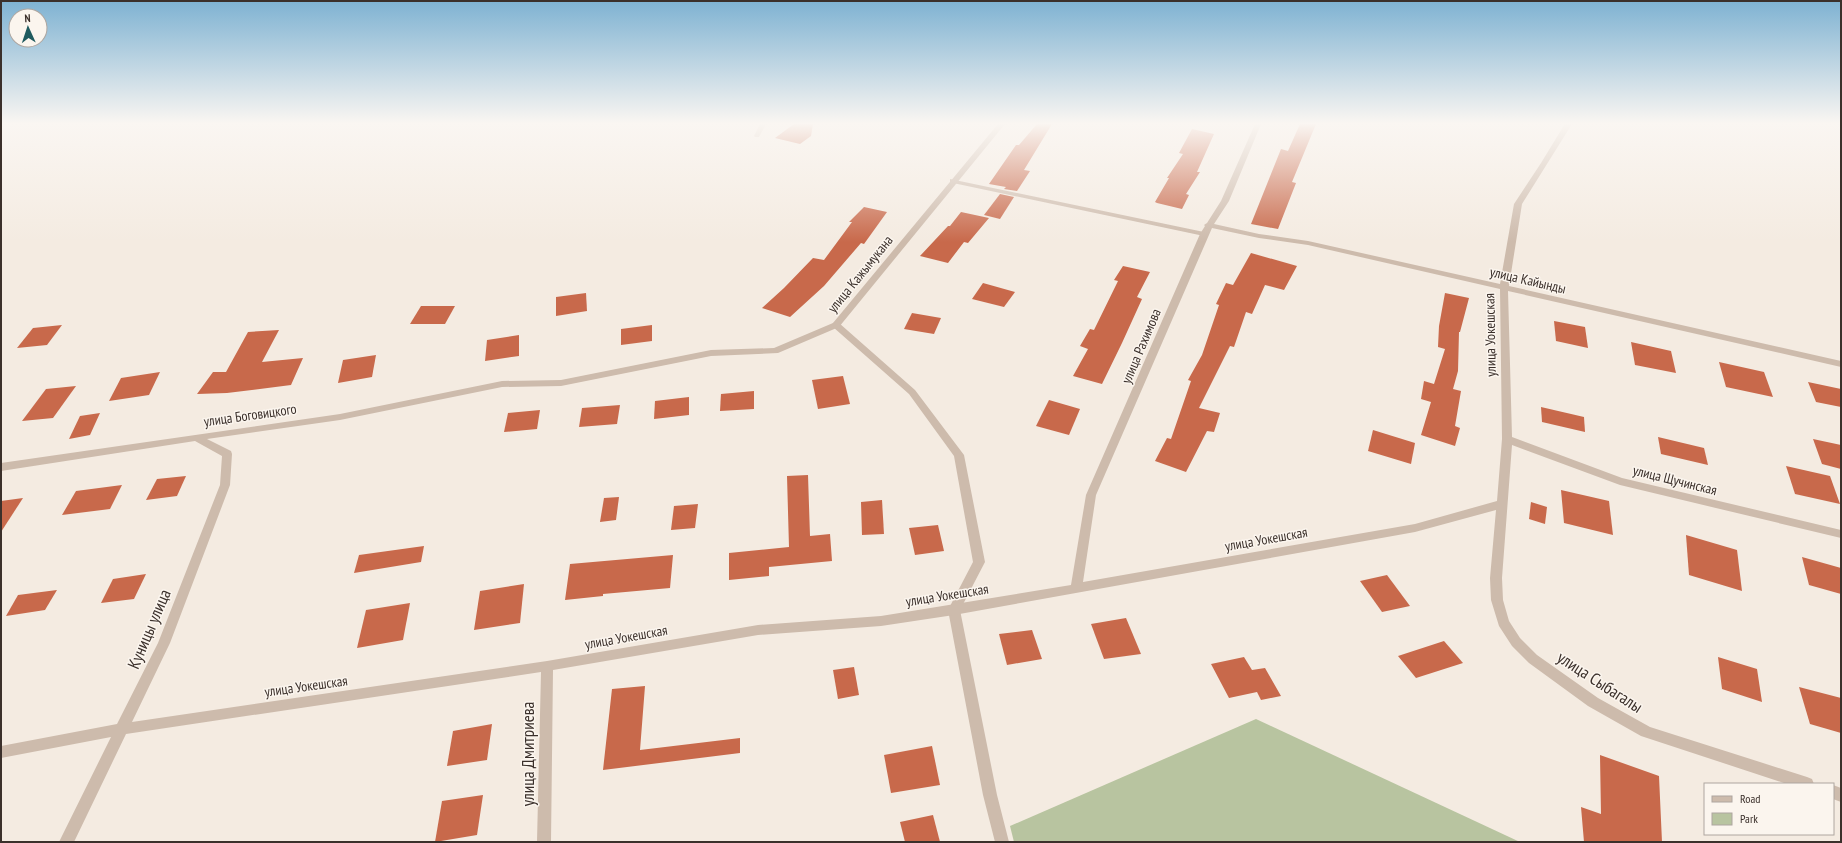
<svg xmlns="http://www.w3.org/2000/svg" width="1842" height="843" viewBox="0 0 1842 843" font-family="'PT Sans Narrow',sans-serif">
  <style>
    .green { fill: #b8c4a0 }
    .building { fill: #c8694b }
    .lines { fill: none; stroke-linecap: round; stroke-linejoin: round }
    .service { fill: #cdbbac; fill-rule: evenodd }
    .minor { fill: #cdbbac; fill-rule: evenodd }
    .labels { text-anchor: middle; stroke-width: 3; stroke-linejoin: round; paint-order: stroke }
    .street-label { font-size: 14px; fill: #3b302b; stroke: #fbf5ee }
    .near-street-label { font-size: 17px; fill: #3b302b; stroke: #fbf5ee }
  </style>
  <rect width="100%" height="100%" fill="#f4ebe1"/>
  <!-- green -->
  <polygon class="green" points="1256,719 1520,842 1014,842 1010,826"/>
  <!-- building -->
  <g class="building">
    <polygon points="794,124 813,124 811,136 800,144 775,138"/>
    <polygon points="1037,124 1052,124 1024,170 1030,171 1017,191 1004,189 1006,187 989,184 1016,145 1019,145"/>
    <polygon points="1300,124 1316,124 1292,182 1296,183 1278,229 1251,224 1281,149 1288,151"/>
    <polygon points="1192,129 1214,134 1197,172 1200,172 1186,194 1189,195 1182,209 1157,203 1155,202 1169,178 1167,178 1183,154 1179,153"/>
    <polygon points="1000,194 1014,197 1000,219 984,215"/>
    <polygon points="864,207 887,212 864,244 861,243 824,286 790,317 762,308 784,288 813,258 824,260 852,222 849,222"/>
    <polygon points="961,212 989,218 968,243 964,242 948,263 920,256 948,226 950,226"/>
    <polygon points="1251,253 1297,266 1284,290 1265,285 1252,314 1246,312 1234,347 1230,346 1199,408 1220,413 1214,432 1207,431 1186,472 1155,461 1167,438 1171,439 1191,381 1188,380 1202,355 1219,305 1216,304 1226,283 1233,285"/>
    <polygon points="1123,266 1150,272 1137,297 1142,299 1122,343 1102,384 1073,376 1088,349 1080,346 1090,329 1094,330 1118,281 1114,280"/>
    <polygon points="983,283 1015,292 1004,307 972,299"/>
    <polygon points="586,293 587,311 556,316 556,297"/>
    <polygon points="1445,293 1469,298 1460,332 1459,332 1458,371 1453,389 1461,391 1455,426 1460,428 1455,446 1421,435 1431,402 1421,399 1424,381 1434,384 1445,349 1438,347 1439,326"/>
    <polygon points="421,306 455,306 445,324 410,324"/>
    <polygon points="912,313 941,318 934,334 904,329"/>
    <polygon points="1554,321 1585,327 1588,348 1556,341"/>
    <polygon points="62,325 47,345 17,348 33,328"/>
    <polygon points="652,325 652,341 621,345 621,329"/>
    <polygon points="279,330 262,362 303,358 291,385 227,393 197,394 213,372 226,372 248,332"/>
    <polygon points="519,335 519,356 485,361 487,340"/>
    <polygon points="1631,342 1671,351 1676,373 1635,365"/>
    <polygon points="376,355 372,377 338,383 343,360"/>
    <polygon points="1719,362 1764,372 1773,397 1726,387"/>
    <polygon points="160,372 149,395 109,401 121,378"/>
    <polygon points="843,376 850,404 818,409 812,380"/>
    <polygon points="1808,382 1841,389 1841,407 1816,402"/>
    <polygon points="76,386 53,418 22,421 46,389"/>
    <polygon points="754,391 754,409 720,411 721,394"/>
    <polygon points="689,397 689,415 654,419 655,401"/>
    <polygon points="1049,400 1080,409 1069,435 1036,426"/>
    <polygon points="620,405 617,424 579,427 582,408"/>
    <polygon points="1541,407 1584,417 1585,432 1542,422"/>
    <polygon points="540,410 537,429 504,432 508,413"/>
    <polygon points="100,413 90,435 69,439 80,416"/>
    <polygon points="1373,430 1415,443 1411,464 1368,451"/>
    <polygon points="1658,437 1704,448 1708,465 1661,454"/>
    <polygon points="1813,439 1841,445 1841,469 1822,464"/>
    <polygon points="1786,466 1830,476 1840,504 1795,494"/>
    <polygon points="808,475 810,536 830,534 832,561 769,567 769,576 729,580 729,553 789,547 787,476"/>
    <polygon points="186,476 177,496 146,500 157,479"/>
    <polygon points="122,485 110,509 62,515 76,491"/>
    <polygon points="1561,490 1609,501 1613,535 1564,523"/>
    <polygon points="619,497 616,520 600,522 604,498"/>
    <polygon points="23,498 1,532 1,501"/>
    <polygon points="882,500 884,534 862,535 861,502"/>
    <polygon points="1531,502 1547,507 1545,524 1529,519"/>
    <polygon points="698,504 695,528 671,530 674,506"/>
    <polygon points="938,525 944,551 915,555 909,528"/>
    <polygon points="1686,535 1737,550 1742,591 1689,575"/>
    <polygon points="424,546 421,562 354,573 359,555"/>
    <polygon points="673,555 670,588 603,594 603,596 565,600 570,564"/>
    <polygon points="1802,557 1841,568 1841,594 1809,585"/>
    <polygon points="146,574 134,599 101,603 113,579"/>
    <polygon points="1387,575 1410,606 1382,612 1360,581"/>
    <polygon points="524,584 520,623 474,630 480,591"/>
    <polygon points="57,590 45,610 6,616 18,595"/>
    <polygon points="410,603 403,640 357,648 366,610"/>
    <polygon points="1126,618 1141,654 1104,659 1091,624"/>
    <polygon points="1032,630 1042,659 1007,665 999,634"/>
    <polygon points="1444,641 1463,663 1416,678 1398,656"/>
    <polygon points="1244,657 1252,670 1265,668 1281,696 1261,700 1257,692 1229,698 1211,664"/>
    <polygon points="1718,657 1757,669 1762,702 1722,689"/>
    <polygon points="854,667 859,695 838,699 833,670"/>
    <polygon points="645,686 640,750 740,738 740,753 603,770 612,689"/>
    <polygon points="1799,687 1841,698 1841,733 1810,724"/>
    <polygon points="492,724 487,760 447,766 453,731"/>
    <polygon points="932,746 940,785 891,793 884,755"/>
    <polygon points="1600,755 1659,776 1662,842 1584,842 1581,807 1601,814"/>
    <polygon points="483,795 477,835 435,842 442,801"/>
    <polygon points="933,815 940,842 905,842 900,822"/>
  </g>
  <g class="lines">
    <!-- service -->
    <g class="service">
      <polygon points="760,124 766,124 759,137 755,137 754,136"/>
      <polygon points="950,179 1204,232 1208,234 1204,236 953,183 950,183"/>
      <polygon points="836,322 839,323 915,390 964,455 985,562 960,610 997,795 1009,842 995,842 983,795 948,610 973,562 954,456 909,394 833,327 832,325 833,323"/>
    </g>
    <!-- minor -->
    <g class="minor">
      <path d="M 998,124 L 1005,124 L 839,327 L 778,353 L 711,356 L 561,386 L 502,387 L 340,420 L 207,439 L 231,451 L 232,454 L 230,485 L 170,643 L 132,722 L 547,661 L 758,625 L 881,616 L 1071,585 L 1086,495 L 1200,234 L 1205,226 L 1204,225 L 1207,223 L 1221,201 L 1255,124 L 1261,124 L 1229,201 L 1214,224 L 1259,234 L 1308,241 L 1500,284 L 1514,204 L 1541,163 L 1563,127 L 1565,124 L 1572,124 L 1522,204 L 1509,286 L 1841,361 L 1841,367 L 1508,291 L 1512,437 L 1622,478 L 1841,530 L 1841,538 L 1620,485 L 1512,445 L 1502,578 L 1503,600 L 1509,621 L 1520,638 L 1537,655 L 1598,698 L 1650,727 L 1807,777 L 1812,779 L 1814,784 L 1787,784 L 1641,736 L 1588,706 L 1529,663 L 1512,646 L 1499,626 L 1491,600 L 1490,578 L 1496,510 L 1415,532 L 954,615 L 881,626 L 758,635 L 553,670 L 551,842 L 537,842 L 541,672 L 126,734 L 74,842 L 59,842 L 111,737 L 1,758 L 1,746 L 117,724 L 158,643 L 220,485 L 222,456 L 195,441 L 1,471 L 1,463 L 340,414 L 502,381 L 561,380 L 711,350 L 774,348 L 833,323 ZM 1212,228 L 1259,238 L 1308,245 L 1500,289 L 1502,439 L 1497,501 L 1415,524 L 1083,582 L 1096,495 Z"/>
      <polygon points="1833,785 1841,788 1841,802 1833,799"/>
    </g>
  </g>
  <!-- sky -->
  <linearGradient id="sky" x2="0" y2="1"><stop stop-color="#7eb2d2"/><stop offset="0.51" stop-color="#faf6f2"/><stop offset="1" stop-color="#faf6f2" stop-opacity="0"/></linearGradient>
  <rect width="1842" height="242" fill="url(#sky)"/>
  <g class="labels">
    <!-- street labels -->
    <g class="street-label">
      <text transform="translate(860 274) rotate(-51)" y="5">улица Кажымукана</text>
      <text transform="translate(1528 280) rotate(13)" y="5">улица Кайынды</text>
      <text transform="translate(1490 335) rotate(-91)" y="5">улица Уокешская</text>
      <text transform="translate(1141 346) rotate(-67)" y="5">улица Рахимова</text>
      <text transform="translate(250 415) rotate(-8)" y="5">улица Боговицкого</text>
      <text transform="translate(1675 480) rotate(14)" y="5">улица Щучинская</text>
      <text transform="translate(1266 539) rotate(-10)" y="5">улица Уокешская</text>
      <text transform="translate(947 595) rotate(-9)" y="5">улица Уокешская</text>
      <text transform="translate(626 637) rotate(-10)" y="5">улица Уокешская</text>
      <text transform="translate(306 686) rotate(-8)" y="5">улица Уокешская</text>
    </g>
    <!-- near-street labels -->
    <g class="near-street-label">
      <text transform="translate(149 629) rotate(-67)" y="6">Куницы улица</text>
      <text transform="translate(1600 682) rotate(33)" y="6">улица Сыбагалы</text>
      <text transform="translate(528 754) rotate(-90)" y="6">улица Дмитриева</text>
    </g>
  </g>
  <!-- border -->
  <rect width="1842" height="843" fill="none" stroke="#3b302b" stroke-width="4"/>
  <!-- legend -->
  <rect x="1704" y="783" width="130" height="52" fill="#fbf5ee" stroke="#aea6a0"/>
  <rect x="1712" y="796" width="20" height="6" fill="#cdbbac" stroke="#aea6a0"/>
  <text x="1740" y="803" font-size="12" fill="#3b302b">Road</text>
  <rect x="1712" y="813" width="20" height="12" fill="#b8c4a0" stroke="#aea6a0"/>
  <text x="1740" y="823" font-size="12" fill="#3b302b">Park</text>
  <!-- north arrow -->
  <g transform="translate(28 28) rotate(357)"><circle r="19" fill="#fbf5ee" stroke="#aea6a0"/>
  <path d="M0-3L7 15L0 10L-7 15Z" fill="#1f5a5e"/>
  <text y="-6" font-size="11" font-weight="bold" text-anchor="middle" fill="#3b302b">N</text>
  </g>
</svg>
